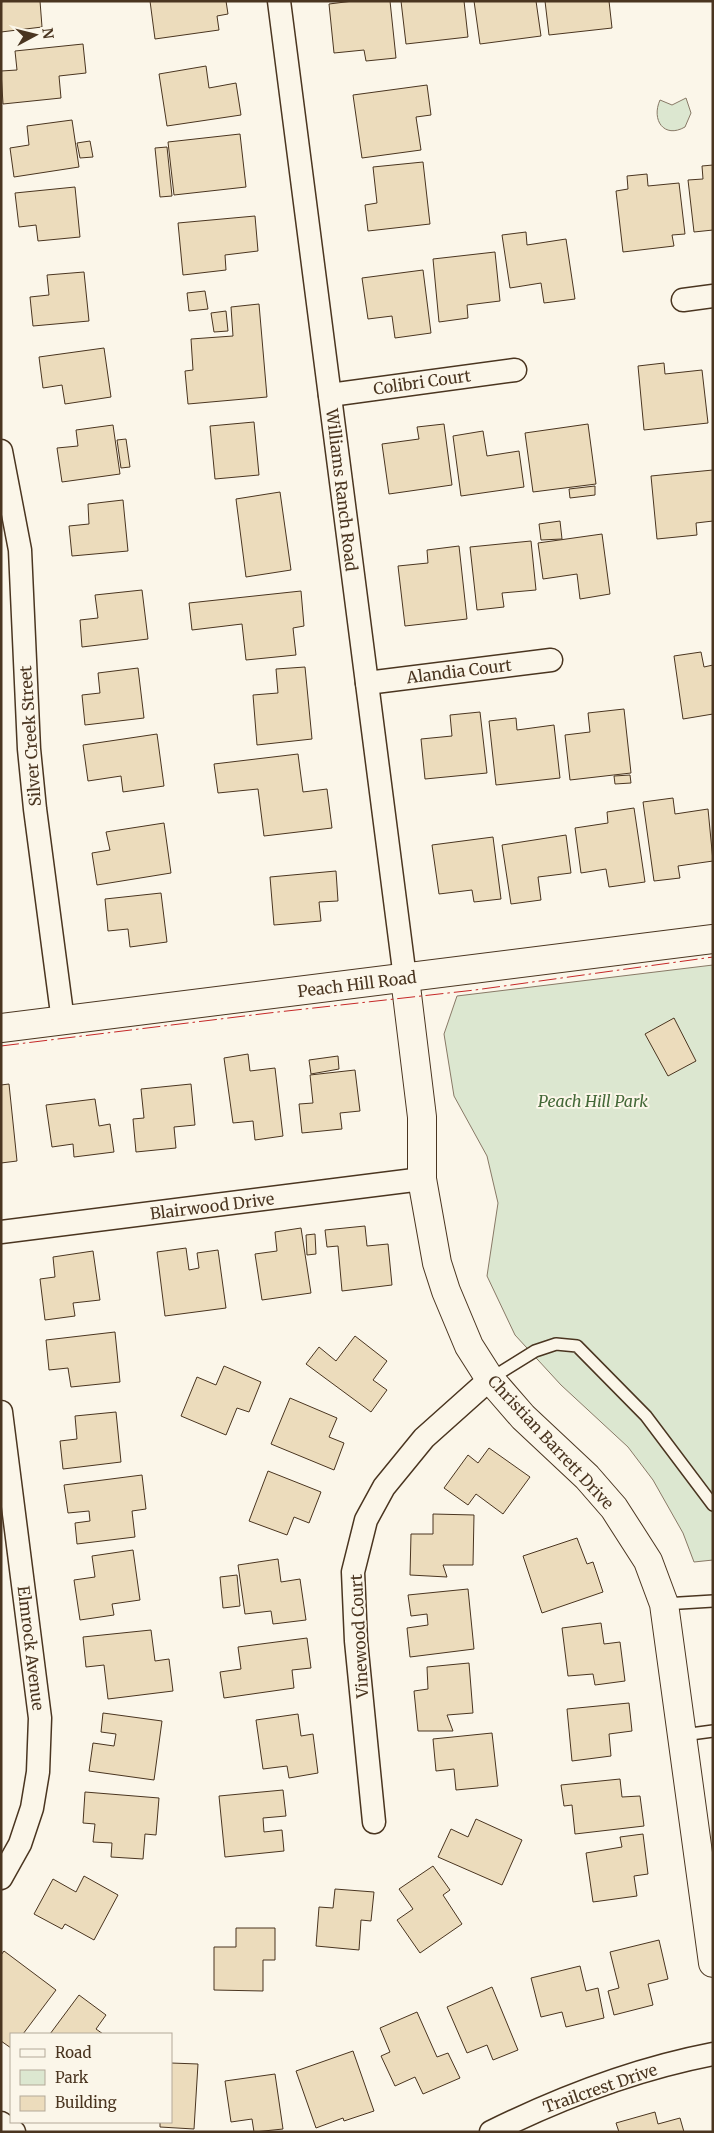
<svg xmlns="http://www.w3.org/2000/svg" width="714" height="2133" viewBox="0 0 714 2133" font-family="Merriweather,serif">
  <style>
    .green { fill: #dce7d0; stroke: #887966 }
    .building { fill: #ecdcbc; stroke: #4a3520 }
    .lines { fill: none; stroke-linecap: round; stroke-linejoin: round }
    .lane-casing { stroke: #4a3520; stroke-width: 14 }
    .street-casing { stroke: #4a3520; stroke-width: 25 }
    .secondary-casing { stroke: #4a3520; stroke-width: 30 }
    .lane { stroke: #fbf6e9; stroke-width: 11 }
    .street { stroke: #fbf6e9; stroke-width: 22 }
    .secondary { stroke: #fbf6e9; stroke-width: 28 }
    .power { stroke: #c62828; stroke-width: 1; stroke-dasharray: 18 4 2.5 4; stroke-linecap: butt }
    .labels { text-anchor: middle; stroke-width: 4; stroke-linejoin: round; paint-order: stroke }
    .street-label { font-size: 16px; fill: #4a3520; stroke: #fbf6e9 }
    .park-label { font-size: 16px; font-style: italic; fill: #436837; stroke: #fbf6e9 }
  </style>
  <rect width="100%" height="100%" fill="#fbf6e9"/>
  <!-- green -->
  <g class="green">
    <path d="M 686,98 L 691,113 L 685,127 C 664,139 651,120 660,100 L 672,105 Z"/>
    <polygon points="713,965 713,1560 694,1562 683,1533 653,1480 628,1447 561,1385 515,1335 487,1276 498,1203 487,1156 454,1096 444,1034 457,996"/>
  </g>
  <!-- building -->
  <g class="building">
    <polygon points="5,1 40,1 42,27 1,32 1,2"/>
    <polygon points="150,1 226,1 228,14 217,16 219,30 155,39"/>
    <polygon points="353,1 390,1 396,58 366,61 364,50 334,53 329,4"/>
    <polygon points="401,1 464,1 468,37 406,44"/>
    <polygon points="474,1 536,1 541,36 480,44"/>
    <polygon points="545,1 609,1 612,28 549,35"/>
    <polygon points="83,44 86,73 59,76 61,98 3,104 1,71 17,70 15,51"/>
    <polygon points="206,66 209,88 236,83 241,115 167,126 159,74"/>
    <polygon points="427,85 431,115 416,117 421,150 362,158 353,95"/>
    <polygon points="72,120 79,167 14,177 10,148 29,145 27,126"/>
    <polygon points="240,134 246,187 174,195 168,142"/>
    <polygon points="90,141 93,157 80,158 77,143"/>
    <polygon points="167,147 172,196 160,197 155,148"/>
    <polygon points="423,162 430,224 368,231 365,205 377,203 373,167"/>
    <polygon points="713,165 713,230 694,232 688,180 703,179 702,166"/>
    <polygon points="647,174 648,186 679,183 685,234 672,235 674,246 623,252 616,191 628,189 627,176"/>
    <polygon points="75,187 80,237 38,241 36,225 19,227 15,193"/>
    <polygon points="255,216 258,251 225,255 226,270 183,275 178,223"/>
    <polygon points="526,232 527,245 566,239 575,299 544,303 541,283 510,288 502,235"/>
    <polygon points="495,252 500,301 467,305 468,318 439,322 433,259"/>
    <polygon points="423,270 431,333 395,338 392,316 368,319 362,278"/>
    <polygon points="84,272 89,321 33,326 30,297 49,295 47,275"/>
    <polygon points="205,291 208,309 189,311 187,293"/>
    <polygon points="259,304 267,397 188,404 185,371 193,370 191,339 233,336 231,307"/>
    <polygon points="226,311 228,331 214,332 211,313"/>
    <polygon points="104,348 111,397 65,404 62,385 43,388 39,357"/>
    <polygon points="664,363 665,374 702,370 708,423 644,430 638,366"/>
    <polygon points="254,422 259,475 215,479 210,426"/>
    <polygon points="444,424 452,485 389,494 382,444 419,439 417,427"/>
    <polygon points="588,424 596,484 533,492 525,433"/>
    <polygon points="113,425 120,474 62,482 57,448 78,446 76,430"/>
    <polygon points="483,431 487,456 519,451 524,487 461,496 453,436"/>
    <polygon points="126,439 130,467 121,468 117,440"/>
    <polygon points="713,470 713,521 696,523 697,535 657,539 651,476"/>
    <polygon points="595,486 595,495 570,498 569,489"/>
    <polygon points="280,492 291,570 246,577 236,499"/>
    <polygon points="123,500 128,551 72,556 69,526 89,524 88,504"/>
    <polygon points="560,521 562,539 541,540 539,524"/>
    <polygon points="602,534 610,594 580,599 577,574 543,579 538,543"/>
    <polygon points="531,541 536,590 502,593 504,607 477,610 470,547"/>
    <polygon points="459,546 467,619 405,626 398,566 428,563 427,550"/>
    <polygon points="142,590 148,639 82,647 80,620 98,618 95,595"/>
    <polygon points="301,591 304,626 293,628 296,655 246,660 242,624 192,630 189,603"/>
    <polygon points="701,652 704,667 713,665 713,714 683,719 674,656"/>
    <polygon points="305,667 312,739 257,745 253,695 278,693 276,669"/>
    <polygon points="138,668 144,718 85,725 82,695 100,693 98,673"/>
    <polygon points="624,709 631,773 570,780 565,735 590,732 588,713"/>
    <polygon points="480,712 487,773 425,779 421,739 452,736 450,715"/>
    <polygon points="516,718 517,730 554,725 560,778 496,785 489,721"/>
    <polygon points="157,734 164,786 123,792 121,776 88,781 83,745"/>
    <polygon points="298,754 303,792 327,789 332,828 264,836 258,789 218,793 214,764"/>
    <polygon points="630,775 631,783 615,784 614,776"/>
    <polygon points="673,798 675,814 708,809 713,861 678,866 680,878 654,881 643,802"/>
    <polygon points="634,808 645,882 609,887 606,869 581,873 575,828 608,823 607,812"/>
    <polygon points="164,823 171,873 97,885 92,853 110,850 106,832"/>
    <polygon points="566,835 571,873 538,877 541,900 511,904 502,845"/>
    <polygon points="493,837 501,899 474,902 472,890 439,894 432,845"/>
    <polygon points="336,871 338,901 319,902 321,921 274,925 270,877"/>
    <polygon points="161,893 167,942 130,947 128,929 108,931 105,899"/>
    <polygon points="674,1018 696,1061 668,1076 645,1034"/>
    <polygon points="248,1054 250,1071 275,1068 283,1136 255,1140 253,1121 233,1123 224,1058"/>
    <polygon points="338,1056 339,1069 311,1074 309,1060"/>
    <polygon points="355,1070 360,1111 340,1113 342,1129 302,1133 299,1104 313,1103 310,1075"/>
    <polygon points="9,1084 17,1161 1,1163 1,1085"/>
    <polygon points="191,1084 195,1125 174,1127 176,1148 136,1152 133,1119 144,1118 141,1089"/>
    <polygon points="95,1099 99,1126 110,1124 114,1152 74,1157 73,1144 52,1147 46,1105"/>
    <polygon points="365,1226 367,1246 388,1244 392,1285 342,1291 338,1246 327,1247 325,1230"/>
    <polygon points="301,1228 311,1293 262,1300 255,1254 277,1251 275,1232"/>
    <polygon points="315,1234 316,1254 307,1255 306,1235"/>
    <polygon points="186,1248 189,1270 199,1268 197,1253 218,1250 226,1308 165,1316 157,1252"/>
    <polygon points="93,1251 100,1300 73,1303 75,1316 45,1320 40,1279 55,1277 53,1257"/>
    <polygon points="115,1332 120,1382 71,1387 68,1368 49,1370 46,1340"/>
    <polygon points="355,1336 387,1361 373,1380 387,1390 371,1412 306,1364 319,1347 336,1361"/>
    <polygon points="224,1366 261,1382 249,1412 237,1408 226,1435 181,1416 197,1377 216,1385"/>
    <polygon points="290,1398 337,1418 329,1437 344,1443 334,1470 271,1444"/>
    <polygon points="116,1412 121,1462 63,1469 60,1441 77,1439 75,1416"/>
    <polygon points="489,1448 530,1477 503,1514 476,1494 468,1505 444,1488 468,1455 478,1463"/>
    <polygon points="268,1471 321,1492 309,1523 294,1517 287,1535 249,1521"/>
    <polygon points="142,1475 146,1509 132,1511 135,1537 77,1544 75,1523 90,1521 89,1511 68,1513 64,1485"/>
    <polygon points="433,1514 474,1515 473,1565 443,1565 447,1577 410,1575 411,1534 433,1534"/>
    <polygon points="577,1538 587,1564 593,1562 603,1592 542,1613 523,1556"/>
    <polygon points="133,1550 140,1600 112,1604 114,1615 80,1620 74,1580 95,1577 92,1556"/>
    <polygon points="278,1559 281,1582 300,1579 306,1620 273,1624 271,1611 245,1614 238,1565"/>
    <polygon points="237,1575 240,1606 223,1608 220,1577"/>
    <polygon points="468,1589 474,1649 410,1657 407,1628 428,1625 427,1614 411,1616 408,1595"/>
    <polygon points="601,1623 604,1644 620,1642 625,1681 595,1685 593,1674 568,1676 562,1628"/>
    <polygon points="151,1630 155,1661 169,1659 173,1691 108,1699 104,1665 86,1667 83,1637"/>
    <polygon points="307,1638 311,1668 292,1670 294,1688 224,1698 220,1672 241,1669 238,1647"/>
    <polygon points="469,1663 473,1713 447,1715 453,1731 418,1731 414,1691 428,1689 427,1667"/>
    <polygon points="629,1703 632,1731 609,1734 611,1756 572,1761 567,1709"/>
    <polygon points="103,1713 162,1721 154,1780 89,1771 93,1743 114,1746 116,1734 101,1732"/>
    <polygon points="298,1714 301,1736 313,1734 318,1773 289,1778 287,1766 263,1769 256,1720"/>
    <polygon points="492,1733 498,1786 456,1790 454,1769 436,1771 433,1739"/>
    <polygon points="620,1779 622,1797 640,1796 644,1826 575,1834 572,1805 564,1806 561,1785"/>
    <polygon points="283,1790 286,1816 263,1818 264,1832 282,1830 284,1851 225,1857 219,1796"/>
    <polygon points="85,1792 159,1798 156,1835 145,1834 143,1859 111,1857 112,1843 93,1842 95,1824 83,1823"/>
    <polygon points="476,1819 522,1840 502,1885 438,1857 451,1829 468,1837"/>
    <polygon points="643,1834 648,1874 634,1876 637,1896 593,1902 586,1853 622,1847 620,1837"/>
    <polygon points="433,1866 450,1890 443,1895 462,1924 420,1953 397,1920 413,1909 399,1889"/>
    <polygon points="84,1876 118,1895 94,1940 65,1924 62,1929 34,1914 53,1879 76,1892"/>
    <polygon points="335,1889 374,1892 371,1921 361,1920 359,1950 316,1946 319,1907 333,1908"/>
    <polygon points="236,1928 275,1928 275,1960 263,1960 263,1991 214,1990 214,1947 236,1947"/>
    <polygon points="659,1940 668,1979 648,1984 653,2005 614,2015 608,1991 619,1988 610,1952"/>
    <polygon points="4,1951 56,1990 23,2034 11,2034 11,2048 1,2041 1,1955"/>
    <polygon points="580,1966 586,1991 598,1988 604,2018 566,2027 562,2012 541,2017 531,1978"/>
    <polygon points="492,1987 518,2050 493,2060 487,2045 467,2053 447,2007"/>
    <polygon points="79,1995 106,2015 96,2029 103,2034 50,2034"/>
    <polygon points="417,2012 437,2057 448,2053 460,2078 423,2094 415,2077 395,2086 381,2056 390,2052 380,2028"/>
    <polygon points="353,2051 374,2111 344,2121 343,2118 316,2128 296,2071"/>
    <polygon points="171,2063 198,2064 194,2129 160,2127 160,2122 171,2122"/>
    <polygon points="275,2074 283,2129 254,2132 252,2119 231,2122 225,2081"/>
    <polygon points="655,2112 658,2124 680,2118 684,2132 619,2132 616,2123"/>
  </g>
  <g class="lines">
    <defs>
      <g id="lane">
        <polyline points="490,1379 535,1351 556,1344 577,1346 646,1416 713,1505"/>
        <polyline points="664,1604 713,1601"/>
        <polyline points="683,1735 713,1731"/>
      </g>
      <g id="street">
        <polyline points="279,1 405,978"/>
        <polyline points="683,300 713,296"/>
        <polyline points="330,395 515,370"/>
        <polyline points="1,451 20,550 29,749 35,809 63,1021"/>
        <polyline points="367,683 551,660"/>
        <polyline points="1,1232 422,1179"/>
        <polyline points="1,1412 40,1718 38,1772 32,1808 20,1844 1,1878"/>
        <polyline points="374,1822 356,1641 353,1572 366,1520 384,1487 424,1438 490,1379"/>
        <polyline points="1,2123 14,2132"/>
        <path d="M 491,2132 C 562,2097 635,2069 713,2054"/>
      </g>
      <g id="secondary">
        <polyline points="405,978 422,1117 422,1179 437,1263 446,1291 469,1346 490,1379 523,1417 587,1477 614,1508 648,1561 664,1604 713,1963"/>
        <polyline points="1,1028 713,939"/>
      </g>
    </defs>
    <!-- lane casing -->
    <use href="#lane" class="lane-casing"/>
    <!-- street casing -->
    <use href="#street" class="street-casing"/>
    <!-- secondary casing -->
    <use href="#secondary" class="secondary-casing"/>
    <!-- lane -->
    <use href="#lane" class="lane"/>
    <!-- street -->
    <use href="#street" class="street"/>
    <!-- secondary -->
    <use href="#secondary" class="secondary"/>
    <!-- power -->
    <polyline class="power" points="1,1046 269,1013 475,990 713,957"/>
  </g>
  <g class="labels">
    <!-- street labels -->
    <g class="street-label">
      <text transform="translate(422 382) rotate(-8)" y="6">Colibri Court</text>
      <text transform="translate(342 490) rotate(83)" y="6">Williams Ranch Road</text>
      <text transform="translate(459 671) rotate(-7)" y="6">Alandia Court</text>
      <text transform="translate(30 736) rotate(-94)" y="6">Silver Creek Street</text>
      <text transform="translate(357 984) rotate(-7)" y="6">Peach Hill Road</text>
      <text transform="translate(212 1206) rotate(-7)" y="6">Blairwood Drive</text>
      <text transform="translate(551 1442) rotate(47)" y="6">Christian Barrett Drive</text>
      <text transform="translate(359 1636) rotate(-93)" y="6">Vinewood Court</text>
      <text transform="translate(31 1648) rotate(83)" y="6">Elmrock Avenue</text>
      <text transform="translate(600 2088) rotate(-19)" y="6">Trailcrest Drive</text>
    </g>
    <!-- park labels -->
    <g class="park-label">
      <text x="593" y="1107">Peach Hill Park</text>
    </g>
  </g>
  <!-- border -->
  <rect width="714" height="2133" fill="none" stroke="#4a3520" stroke-width="5"/>
  <!-- legend -->
  <rect x="10" y="2033" width="162" height="90" fill="#fbf6e9" stroke="#b4a999"/>
  <rect x="20" y="2049" width="25" height="8" fill="#fbf6e9" stroke="#b4a999"/>
  <text x="55" y="2058" font-size="15" fill="#4a3520">Road</text>
  <rect x="20" y="2070" width="25" height="15" fill="#dce7d0" stroke="#b4a999"/>
  <text x="55" y="2083" font-size="15" fill="#4a3520">Park</text>
  <rect x="20" y="2096" width="25" height="15" fill="#ecdcbc" stroke="#b4a999"/>
  <text x="55" y="2108" font-size="15" fill="#4a3520">Building</text>
  <!-- north arrow -->
  <g transform="translate(35 35) rotate(83)" stroke="#fbf6e9" stroke-width="4" paint-order="stroke">
  <path d="M0-4L9 19L0 12L-9 19Z" fill="#4a3520"/>
  <text y="-8" font-size="14" font-weight="bold" text-anchor="middle" fill="#4a3520">N</text>
  </g>
</svg>
